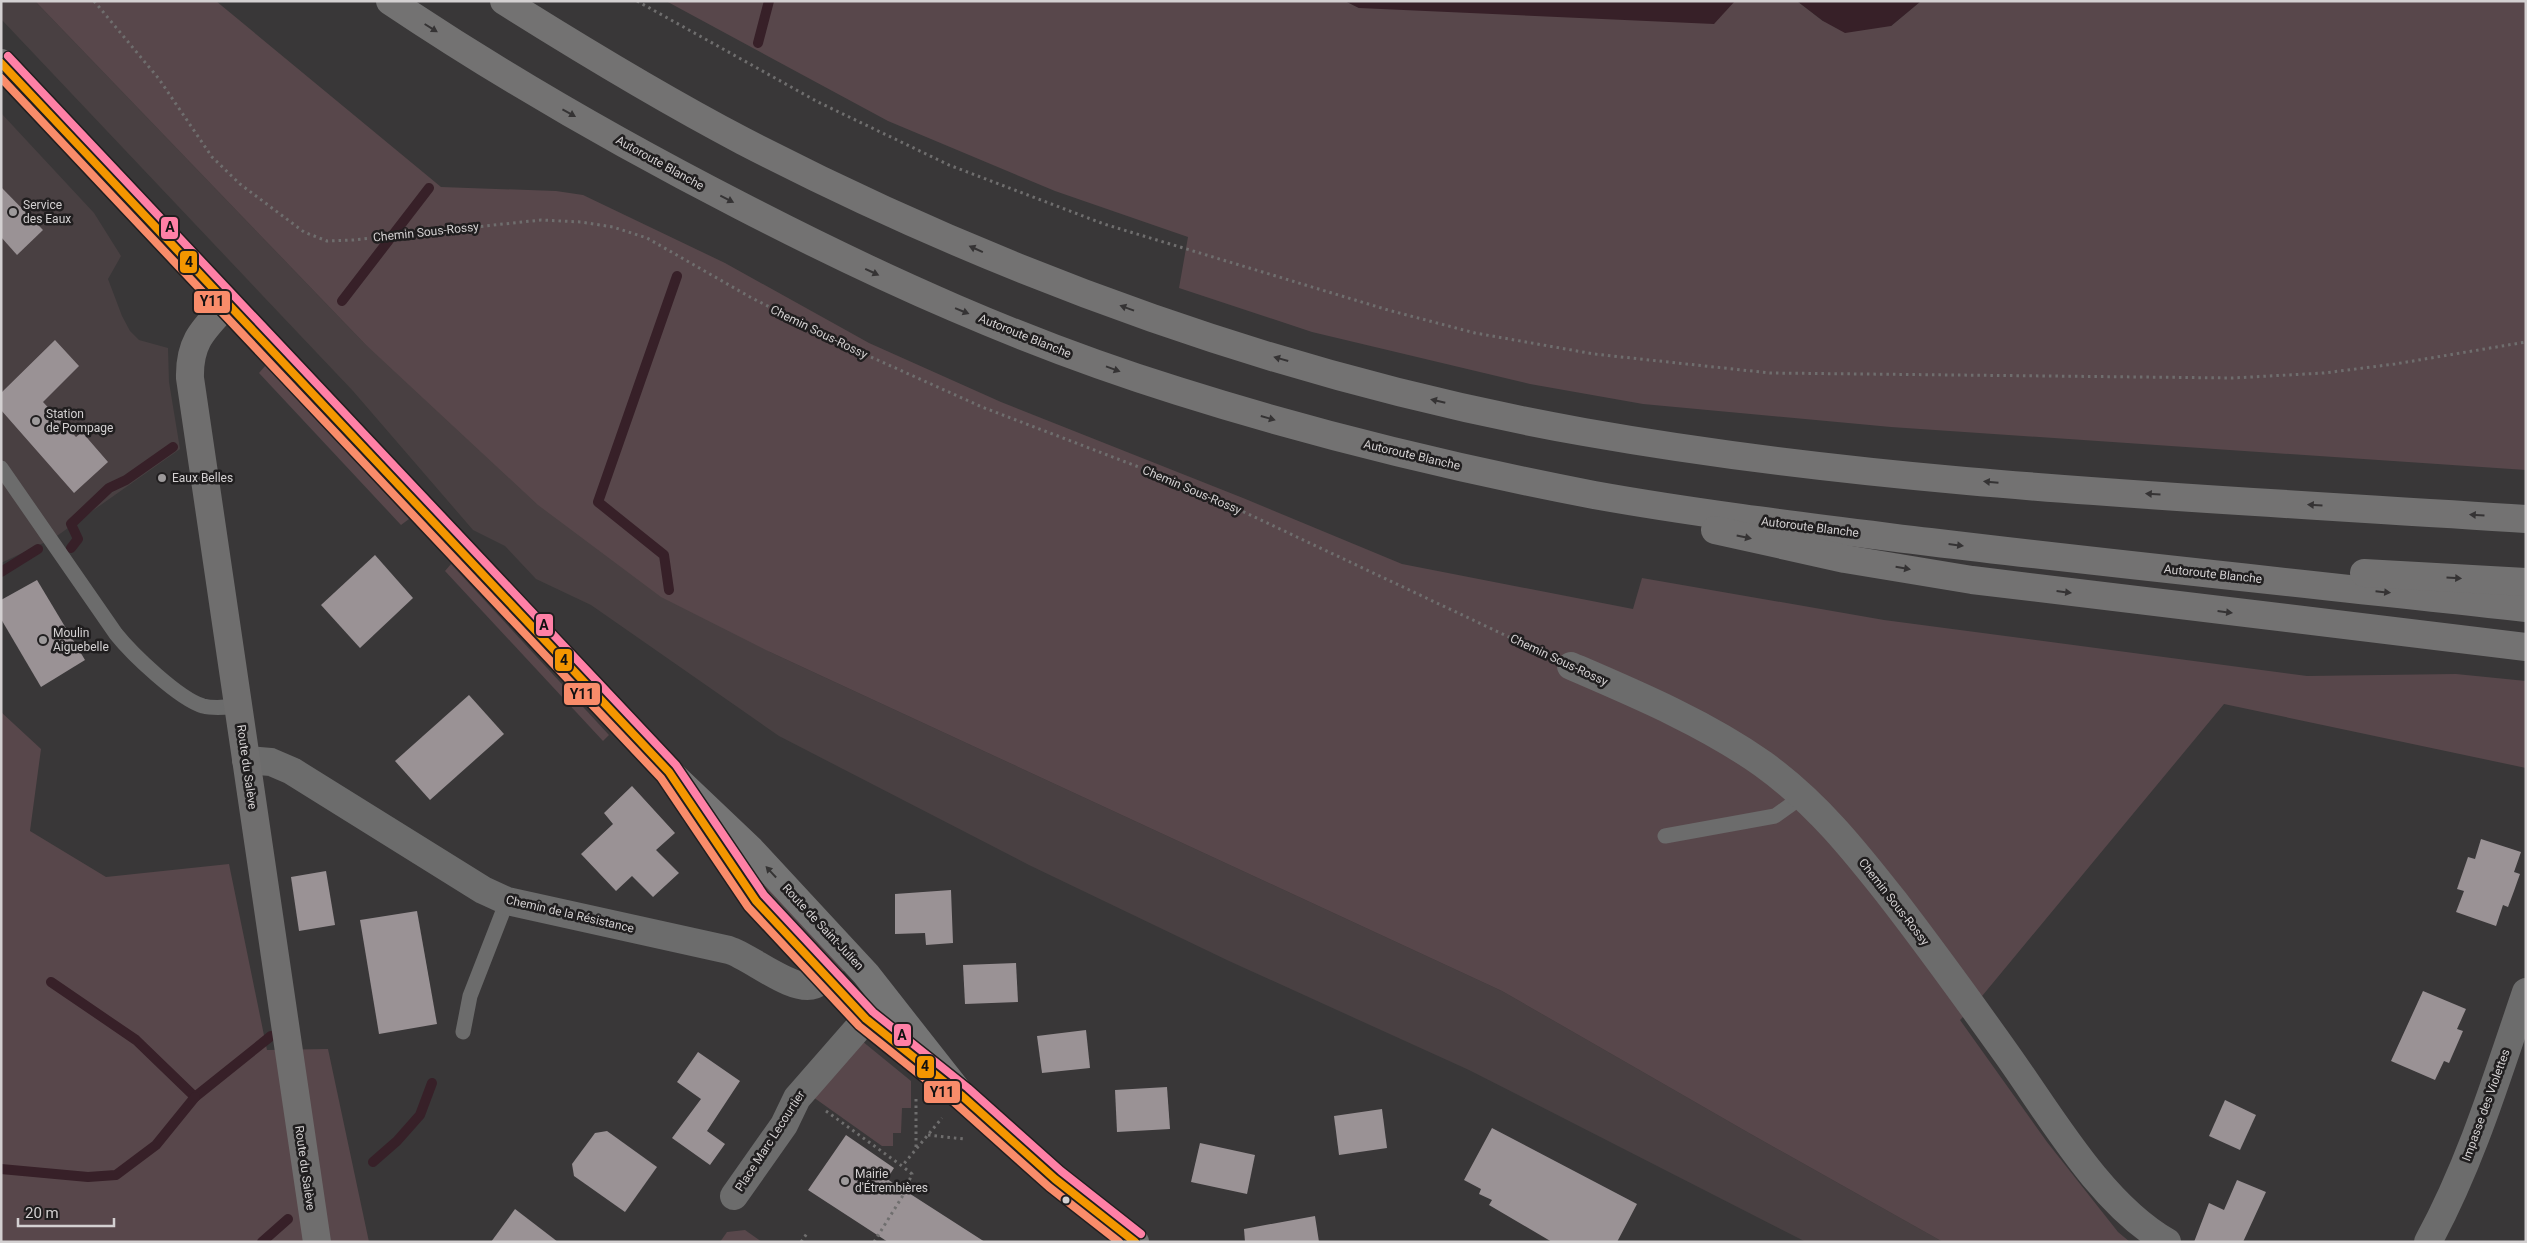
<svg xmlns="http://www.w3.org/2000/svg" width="2527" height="1243" viewBox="0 0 2527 1243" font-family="Roboto,sans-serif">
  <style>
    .built { fill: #494042 }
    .green { fill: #58474b }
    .water { fill: #372028 }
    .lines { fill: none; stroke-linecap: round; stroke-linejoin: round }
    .stream { stroke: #372028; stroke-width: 10 }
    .building { fill: #9a9295 }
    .path { stroke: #6f6e6e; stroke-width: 3; stroke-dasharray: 2.5 4; stroke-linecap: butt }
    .lane { stroke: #6c6c6c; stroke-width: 15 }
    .street { stroke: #6c6c6c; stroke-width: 28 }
    .secondary { stroke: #6f6e6e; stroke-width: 28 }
    .primary { stroke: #757575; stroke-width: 28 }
    .highway { stroke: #737272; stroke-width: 28 }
    .bus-1-casing { stroke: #201e1f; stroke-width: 11 }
    .bus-2-casing { stroke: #201e1f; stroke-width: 11 }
    .bus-3-casing { stroke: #201e1f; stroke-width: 11 }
    .bus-1 { stroke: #f39600; stroke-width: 8 }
    .bus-2 { stroke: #f98c6a; stroke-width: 8 }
    .bus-3 { stroke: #ff80a6; stroke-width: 8 }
    .oneway { fill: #353334 }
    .oneway2 { fill: #353434 }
    .poi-dot { fill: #9d9a9b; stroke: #201e1f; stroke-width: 2 }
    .bus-dot { fill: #d3d0d1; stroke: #201e1f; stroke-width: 2 }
    .labels { text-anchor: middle; stroke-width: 5; stroke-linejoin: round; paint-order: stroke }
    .street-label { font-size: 12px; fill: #d3d0d1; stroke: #201e1f }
    .poi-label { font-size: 12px; fill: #d3d0d1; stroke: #201e1f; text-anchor: start }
    .line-badge { stroke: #201e1f; stroke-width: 2 }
    .pale-badge-label { font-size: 14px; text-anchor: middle; font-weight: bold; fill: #111 }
  </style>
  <rect width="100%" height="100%" fill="#393738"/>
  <!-- built -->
  <g class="built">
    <polygon points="1,1 35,1 365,344 770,652 1502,991 1749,1133 1943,1242 1806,1242 1469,1070 1229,961 1029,865 779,736 591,605 536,579 505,546 473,530 353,391 1,19"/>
    <polygon points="1,113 94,213 121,256 108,279 122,316 130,331 139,340 168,348 169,382 180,449 54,538 1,563"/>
  </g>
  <!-- green -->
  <g class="green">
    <polygon points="35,1 216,1 441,187 556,191 583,195 725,263 869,343 1001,402 1243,498 1402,564 1633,609 1642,578 1884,620 2307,676 2456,674 2526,681 2526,768 2224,704 1973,1007 1960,1020 2047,1142 2118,1232 2130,1242 1943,1242 1749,1133 1502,991 770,652 661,597 538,505 365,344"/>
    <polygon points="666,1 1345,1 1359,8 1797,1 1823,21 1891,26 1921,1 2526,1 2526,470 1891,427 1643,404 1530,384 1312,332 1179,288 1188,237 1055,191 888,121"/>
    <polygon points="266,365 409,519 401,525 259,373"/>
    <polygon points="451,564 609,735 603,741 445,571"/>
    <polygon points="1,712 41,749 30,831 106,877 229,864 267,1050 328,1049 369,1242 1,1242"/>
    <polygon points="768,881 847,968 838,976 759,890"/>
    <polygon points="862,1041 911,1081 911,1108 902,1108 901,1133 893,1133 893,1146 882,1146 813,1097"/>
    <polygon points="745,1230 762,1242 720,1242 727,1232"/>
  </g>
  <!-- water -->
  <g class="water">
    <polygon points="1345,1 1735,1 1714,24 1359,8"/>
    <polygon points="1797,1 1921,1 1891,26 1845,33 1823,21"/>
  </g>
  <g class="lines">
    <!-- stream -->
    <g class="stream">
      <polyline points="758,43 769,1"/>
      <polyline points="342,301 429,188"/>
      <polyline points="71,548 78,539 71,524 109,488 126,480 173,447"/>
      <polyline points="1,572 38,549"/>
      <polyline points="669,590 664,555 598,502 677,276"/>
      <polyline points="51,982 136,1040 195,1097 271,1036"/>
      <polyline points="373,1162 397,1141 420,1115 432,1083"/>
      <polyline points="1,1169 88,1177 116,1175 156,1145 195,1097"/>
      <polyline points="262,1242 288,1219"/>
    </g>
  </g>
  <!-- building -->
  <g class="building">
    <polygon points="1,187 43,230 17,255 1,237"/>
    <polygon points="55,340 79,366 43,402 76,437 82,432 108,462 74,493 1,410 1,393"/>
    <polygon points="375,555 413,598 360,648 321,605"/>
    <polygon points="37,580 85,660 41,687 1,619 1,600"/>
    <polygon points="469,695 504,734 430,800 395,761"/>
    <polygon points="632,786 675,833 656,850 679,873 653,897 632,876 616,891 581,854 613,824 604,813"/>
    <polygon points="2481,839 2521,852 2514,872 2520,874 2514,891 2508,907 2503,905 2496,926 2456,912 2464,891 2457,889 2468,857 2475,859"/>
    <polygon points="326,871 335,925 299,931 291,877"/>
    <polygon points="951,890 953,943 926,945 925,933 895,934 895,894"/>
    <polygon points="417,911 437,1024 379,1034 360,920"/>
    <polygon points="1016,963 1018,1002 965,1004 963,965"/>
    <polygon points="2423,991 2466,1009 2457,1029 2463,1031 2449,1063 2444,1061 2435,1080 2391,1061"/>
    <polygon points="1086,1030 1090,1068 1042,1073 1037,1036"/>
    <polygon points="698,1052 740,1081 707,1131 725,1144 710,1165 672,1138 701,1099 677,1082"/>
    <polygon points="1167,1087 1170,1129 1117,1132 1115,1090"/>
    <polygon points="2225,1100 2256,1115 2240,1150 2209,1136"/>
    <polygon points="1382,1109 1387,1148 1339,1155 1334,1116"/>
    <polygon points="1492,1128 1637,1204 1617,1242 1552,1242 1489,1205 1492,1200 1479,1194 1481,1189 1464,1180"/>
    <polygon points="607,1131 657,1167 625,1212 574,1176 572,1164 595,1133"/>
    <polygon points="846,1135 894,1168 887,1179 985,1242 888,1242 808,1190"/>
    <polygon points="1200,1143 1255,1155 1247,1194 1191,1182"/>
    <polygon points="2237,1180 2266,1192 2243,1242 2194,1242 2209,1203 2224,1210"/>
    <polygon points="515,1209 558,1242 491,1242"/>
    <polygon points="1315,1216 1319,1242 1245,1242 1244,1229"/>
  </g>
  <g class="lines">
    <!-- path -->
    <g class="path">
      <polyline points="94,1 159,79 212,157 240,184 304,232 327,241 353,240 541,220 581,222 613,227 647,238 750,297 842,344 982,407 1191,487 1545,654"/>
      <polyline points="637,1 818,102 949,165 1104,224 1388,310 1475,333 1594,354 1770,373 2233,378 2324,373 2395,364 2526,342"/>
      <polyline points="916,1099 916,1148"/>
      <polyline points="826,1111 902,1166 942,1118"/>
      <polyline points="928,1135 964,1139"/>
      <polyline points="801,1242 808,1232"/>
      <polyline points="874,1242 902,1197 912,1174 902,1166"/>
    </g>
    <!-- lane -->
    <g class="lane">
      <path d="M 1,468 L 116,634 C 132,654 179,699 203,706 C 215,709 227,707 239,706"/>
      <polyline points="1665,836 1775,816 1803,796"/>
      <polyline points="463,1032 470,996 507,901"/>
    </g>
    <!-- street -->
    <g class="street">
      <path d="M 1571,666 C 1636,694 1705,723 1763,764 C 1816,802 1855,851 1895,902 C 1934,953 1971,1004 2008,1056 C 2052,1118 2101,1204 2167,1242"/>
      <path d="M 246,760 L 271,762 L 292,771 L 483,890 L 507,901 L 729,950 C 751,957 793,993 814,985 C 818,983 823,979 827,976"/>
      <polyline points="734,1196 784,1125 797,1098 866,1019"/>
      <path d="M 2428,1242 C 2471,1163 2497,1077 2526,992"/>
    </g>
    <!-- secondary -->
    <path class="secondary" d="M 227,304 C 204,329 189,341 190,378 L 317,1242"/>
    <!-- primary -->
    <g class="primary">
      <polyline points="1,63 669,772 751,850 866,974 961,1095"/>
      <polyline points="694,811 756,901 866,1019 961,1095 1055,1179 1135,1242"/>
    </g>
    <!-- highway -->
    <g class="highway">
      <path d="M 390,1 C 502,76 620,144 741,206 C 882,279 1026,344 1178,391 C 1314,434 1454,468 1594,495 C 1706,515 1818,528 1930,542 C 2128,566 2327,586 2526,608"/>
      <path d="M 504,1 C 582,50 661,98 743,141 C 1006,277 1291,380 1584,432 C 1894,487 2212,498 2526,519"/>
      <polyline points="1715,530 1845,559 1972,580 2526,647"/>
      <polyline points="2364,573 2526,582"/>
    </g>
    <defs>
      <polyline id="bus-1" points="1,63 669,772 756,901 866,1019 961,1095 1055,1179 1135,1242"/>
      <polyline id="bus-2" points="1,78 661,778 748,907 859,1026 955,1103 1049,1187 1119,1242"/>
      <polyline id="bus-3" points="8,56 676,765 764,895 873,1012 968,1088 1061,1171 1141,1234"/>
    </defs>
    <!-- bus-1 casing -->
    <use href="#bus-1" class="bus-1-casing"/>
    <!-- bus-2 casing -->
    <use href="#bus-2" class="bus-2-casing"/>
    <!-- bus-3 casing -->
    <use href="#bus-3" class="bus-3-casing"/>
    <!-- bus-1 -->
    <use href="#bus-1" class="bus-1"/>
    <!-- bus-2 -->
    <use href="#bus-2" class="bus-2"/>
    <!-- bus-3 -->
    <use href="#bus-3" class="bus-3"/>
  </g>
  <!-- one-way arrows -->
  <defs><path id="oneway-solid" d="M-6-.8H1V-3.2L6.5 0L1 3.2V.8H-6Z" transform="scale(1.25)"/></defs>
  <g class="oneway">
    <use href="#oneway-solid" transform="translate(431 28) rotate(32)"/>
    <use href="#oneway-solid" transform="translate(569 113) rotate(29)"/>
    <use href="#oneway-solid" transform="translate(727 199) rotate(27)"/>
    <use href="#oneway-solid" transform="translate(976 249) rotate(-156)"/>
    <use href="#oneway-solid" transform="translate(872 272) rotate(25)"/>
    <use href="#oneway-solid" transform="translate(1127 308) rotate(-160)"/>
    <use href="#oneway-solid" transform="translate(962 311) rotate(22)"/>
    <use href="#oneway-solid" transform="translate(1281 359) rotate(-164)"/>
    <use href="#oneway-solid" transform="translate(1113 369) rotate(20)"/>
    <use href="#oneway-solid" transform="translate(1438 401) rotate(-167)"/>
    <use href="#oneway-solid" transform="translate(1268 418) rotate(16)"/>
    <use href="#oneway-solid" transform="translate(1991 482) rotate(-175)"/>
    <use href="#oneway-solid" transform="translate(2153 494) rotate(-176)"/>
    <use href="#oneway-solid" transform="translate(2315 505) rotate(-176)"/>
    <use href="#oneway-solid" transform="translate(2477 515) rotate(-176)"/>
    <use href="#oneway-solid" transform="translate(1744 537) rotate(12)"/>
    <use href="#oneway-solid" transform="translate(1956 545) rotate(7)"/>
    <use href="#oneway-solid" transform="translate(1903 568) rotate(10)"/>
    <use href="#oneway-solid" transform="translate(2454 578) rotate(3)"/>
    <use href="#oneway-solid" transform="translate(2064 592) rotate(7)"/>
    <use href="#oneway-solid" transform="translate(2383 592) rotate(6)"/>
    <use href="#oneway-solid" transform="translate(2225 612) rotate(7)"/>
  </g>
  <use class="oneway2" href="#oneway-solid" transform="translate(771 872) rotate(-133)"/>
  <!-- markers -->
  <g class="poi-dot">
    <circle cx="13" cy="212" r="5"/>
    <circle cx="36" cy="421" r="5"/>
    <circle cx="162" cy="478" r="5"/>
    <circle cx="43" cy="640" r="5"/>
    <circle cx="845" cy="1181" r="5"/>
  </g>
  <circle class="bus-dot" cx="1066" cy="1200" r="4.5"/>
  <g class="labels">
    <!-- street labels -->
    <g class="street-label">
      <text transform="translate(660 163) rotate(29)" y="4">Autoroute Blanche</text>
      <text transform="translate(426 232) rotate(-6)" y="4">Chemin Sous-Rossy</text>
      <text transform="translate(819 332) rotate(26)" y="4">Chemin Sous-Rossy</text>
      <text transform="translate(1025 336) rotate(22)" y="4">Autoroute Blanche</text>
      <text transform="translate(1412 455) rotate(13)" y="4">Autoroute Blanche</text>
      <text transform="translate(1192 490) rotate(23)" y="4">Chemin Sous-Rossy</text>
      <text transform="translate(1810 527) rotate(7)" y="4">Autoroute Blanche</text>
      <text transform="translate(2213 574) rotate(6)" y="4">Autoroute Blanche</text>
      <text transform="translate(1559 660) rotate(25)" y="4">Chemin Sous-Rossy</text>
      <text transform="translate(247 767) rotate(82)" y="4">Route du Salève</text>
      <text transform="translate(1894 902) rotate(52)" y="4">Chemin Sous-Rossy</text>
      <text transform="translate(570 914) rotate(13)" y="4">Chemin de la Résistance</text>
      <text transform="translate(823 927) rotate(47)" y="4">Route de Saint-Julien</text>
      <text transform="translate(2486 1105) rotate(-70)" y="4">Impasse des Violettes</text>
      <text transform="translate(770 1141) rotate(-57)" y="4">Place Marc Lecourtier</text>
      <text transform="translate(305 1168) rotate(82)" y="4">Route du Salève</text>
    </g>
    <!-- poi labels -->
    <g class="poi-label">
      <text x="23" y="209">Service<tspan x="23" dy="14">des Eaux</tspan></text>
      <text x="46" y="418">Station<tspan x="46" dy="14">de Pompage</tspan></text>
      <text x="172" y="482">Eaux Belles</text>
      <text x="53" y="637">Moulin<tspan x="53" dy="14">Aiguebelle</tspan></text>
      <text x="855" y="1178">Mairie<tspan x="855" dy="14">d'Étrembières</tspan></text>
    </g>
  </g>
  <g class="line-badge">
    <rect x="160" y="216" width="19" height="24" rx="5" fill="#ff80a6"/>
    <rect x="179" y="250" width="19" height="24" rx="5" fill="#f39600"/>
    <rect x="193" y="290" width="38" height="24" rx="5" fill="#f98c6a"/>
    <rect x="535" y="613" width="19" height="24" rx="5" fill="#ff80a6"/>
    <rect x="554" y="648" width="19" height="24" rx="5" fill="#f39600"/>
    <rect x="563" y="682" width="38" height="24" rx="5" fill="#f98c6a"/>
    <rect x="893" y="1023" width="19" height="24" rx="5" fill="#ff80a6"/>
    <rect x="916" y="1055" width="19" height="24" rx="5" fill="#f39600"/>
    <rect x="923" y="1080" width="38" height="24" rx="5" fill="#f98c6a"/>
  </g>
  <g class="pale-badge-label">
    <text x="170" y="232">A</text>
    <text x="189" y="267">4</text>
    <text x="212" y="306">Y11</text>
    <text x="544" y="630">A</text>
    <text x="564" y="665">4</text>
    <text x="582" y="699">Y11</text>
    <text x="902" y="1040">A</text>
    <text x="925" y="1071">4</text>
    <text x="942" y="1097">Y11</text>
  </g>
  <!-- border -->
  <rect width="2527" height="1243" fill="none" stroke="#d3d0d1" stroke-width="5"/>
  <!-- scale -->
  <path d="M18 1218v8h96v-8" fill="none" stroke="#d3d0d1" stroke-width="2.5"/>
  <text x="25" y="1218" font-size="15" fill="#d3d0d1" stroke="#201e1f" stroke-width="4" paint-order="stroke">20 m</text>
</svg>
